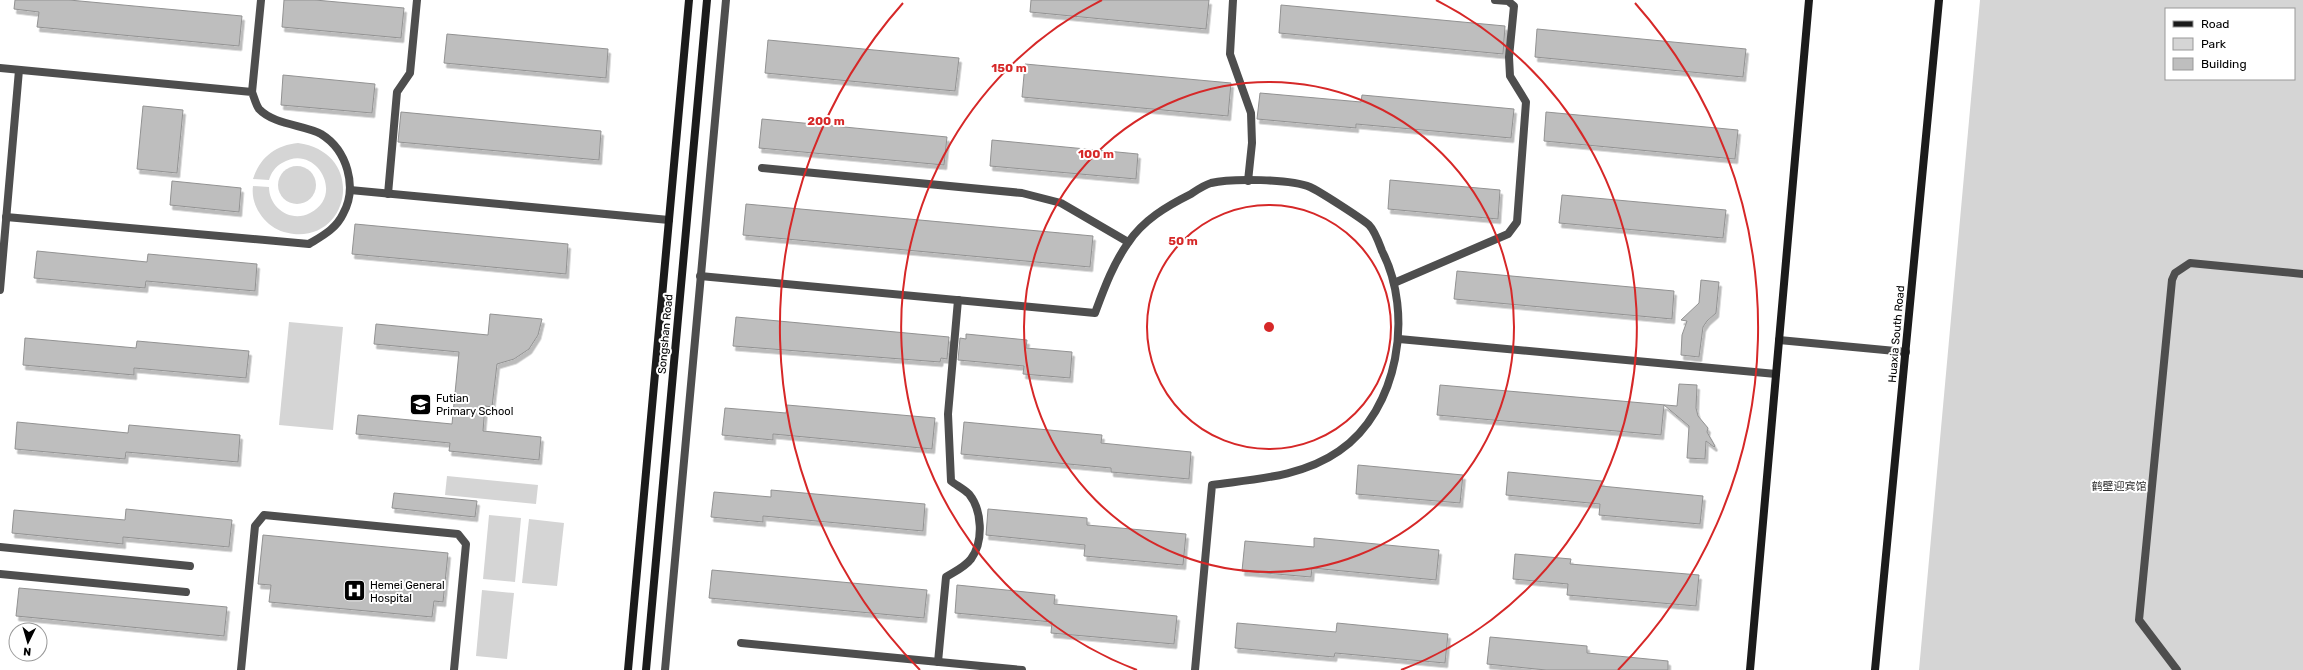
<svg xmlns="http://www.w3.org/2000/svg" width="2303" height="670" viewBox="0 0 2303 670" font-family="Rubik,'Noto Sans SC',sans-serif">
  <style>
    .green { fill: #d5d5d5; fill-rule: evenodd }
    .building { fill: #bebebe; stroke: #929292; filter: url(#shadow) }
    .lines { fill: none; stroke-linecap: round; stroke-linejoin: round }
    .lane { stroke: #4e4e4e; stroke-width: 8 }
    .street { stroke: #4e4e4e; stroke-width: 8 }
    .secondary { stroke: #1b1b1b; stroke-width: 8 }
    .ring { fill: none; stroke: #d62828; stroke-width: 2 }
    .labels { text-anchor: middle; stroke-width: 4; stroke-linejoin: round; paint-order: stroke }
    .street-label { font-size: 11px; fill: #000; stroke: #fff }
    .poi-label { font-size: 11px; fill: #000; stroke: #fff; text-anchor: start }
    .park-label { font-size: 11px; fill: #2c2c2c; stroke: #fff }
    .centre { fill: #d62828; stroke: #fff; stroke-width: 2 }
    .ring-label { font-size: 12px; text-anchor: middle; font-weight: bold; fill: #d62828; stroke: #fff; stroke-width: 4; stroke-linejoin: round; paint-order: stroke }
  </style>
  <defs>
    <filter id="shadow"><feDropShadow dx="2.5" dy="4.5" stdDeviation="0" flood-color="#0004"/></filter>
  </defs>
  <rect width="100%" height="100%" fill="#fff"/>
  <!-- green -->
  <g class="green">
    <path d="M 1980,0 L 2303,0 L 2303,670 L 1919,670 ZM 2166,9 L 2294,9 L 2294,79 L 2166,79 Z"/>
    <path d="M 298,143 C 365,152 352,239 294,234 C 285,233 276,230 269,224 C 258,214 251,201 253,186 L 269,187 C 269,208 291,223 310,213 C 346,195 315,142 282,163 C 275,167 271,173 269,180 L 253,179 C 260,157 276,145 298,143 Z"/>
    <circle cx="297" cy="185" r="19"/>
    <polygon points="289,322 343,327 333,430 279,425"/>
    <polygon points="447,476 538,485 536,504 445,495"/>
    <polygon points="489,515 521,518 515,582 483,579"/>
    <polygon points="529,519 564,523 557,586 522,583"/>
    <polygon points="482,590 514,593 507,659 476,656"/>
  </g>
  <!-- building -->
  <g class="building">
    <polygon points="15,0 69,0 242,16 239,46 37,27 39,12 14,9"/>
    <polygon points="284,0 315,0 404,8 401,38 282,27"/>
    <polygon points="1031,0 1209,0 1206,29 1030,12"/>
    <polygon points="1281,5 1505,26 1503,54 1279,33"/>
    <polygon points="1537,29 1746,49 1743,77 1535,57"/>
    <polygon points="447,34 608,49 606,78 444,63"/>
    <polygon points="768,40 959,58 955,91 765,73"/>
    <polygon points="1025,64 1231,83 1228,116 1022,97"/>
    <polygon points="283,75 375,84 372,113 281,105"/>
    <polygon points="1260,93 1361,102 1362,95 1514,109 1511,138 1356,124 1356,128 1257,119"/>
    <polygon points="143,106 183,110 177,173 137,169"/>
    <polygon points="401,112 601,131 599,160 398,142"/>
    <polygon points="1546,112 1738,130 1735,159 1544,141"/>
    <polygon points="762,119 947,137 944,165 759,148"/>
    <polygon points="992,140 1138,154 1136,179 990,166"/>
    <polygon points="1390,180 1500,190 1498,219 1388,209"/>
    <polygon points="172,181 241,188 239,212 170,205"/>
    <polygon points="1562,195 1726,210 1723,238 1559,223"/>
    <polygon points="746,204 1093,236 1090,267 743,235"/>
    <polygon points="355,224 568,244 566,274 352,254"/>
    <polygon points="37,251 147,262 148,254 257,264 255,291 146,281 145,288 34,278"/>
    <polygon points="1457,271 1674,291 1672,319 1454,299"/>
    <polygon points="1701,280 1719,282 1716,313 1707,321 1703,327 1699,357 1681,355 1682,335 1687,321 1681,320 1699,303"/>
    <polygon points="490,314 542,319 538,335 529,349 514,359 497,364 492,407 485,406 483,431 541,437 539,460 449,451 450,443 356,434 358,415 452,424 459,352 374,344 376,324 488,335"/>
    <polygon points="736,317 949,337 947,359 941,358 940,362 733,346"/>
    <polygon points="966,334 1027,340 1026,348 1072,352 1070,378 1023,374 1024,366 958,360 960,338 966,339"/>
    <polygon points="25,338 136,348 137,341 249,351 246,378 134,368 134,375 23,365"/>
    <polygon points="1679,384 1697,385 1696,408 1698,416 1708,428 1707,432 1715,446 1714,447 1706,441 1705,459 1687,458 1689,426 1664,405 1661,435 1437,415 1440,385 1677,406"/>
    <polygon points="787,405 935,418 932,449 773,434 773,440 722,435 725,408 786,413"/>
    <polygon points="17,422 128,433 129,425 240,435 238,462 126,452 125,459 15,449"/>
    <polygon points="964,422 1102,435 1101,443 1191,452 1189,479 1111,472 1111,468 961,454"/>
    <polygon points="1358,465 1463,475 1460,503 1356,494"/>
    <polygon points="1508,472 1602,481 1601,486 1703,496 1700,524 1599,515 1600,504 1506,495"/>
    <polygon points="771,490 925,504 923,531 763,516 763,522 711,517 714,492 771,497"/>
    <polygon points="394,493 477,501 475,517 392,508"/>
    <polygon points="126,509 232,520 229,547 123,537 123,544 12,533 14,510 125,520"/>
    <polygon points="988,509 1087,518 1087,525 1186,534 1183,565 1084,556 1085,545 986,535"/>
    <polygon points="263,535 448,553 443,602 434,601 432,617 269,602 271,585 258,584"/>
    <polygon points="1314,538 1439,550 1436,580 1312,568 1311,577 1242,571 1245,541 1314,547"/>
    <polygon points="1515,554 1571,559 1570,564 1699,575 1696,606 1567,595 1568,584 1513,579"/>
    <polygon points="712,570 927,590 924,618 709,598"/>
    <polygon points="957,585 1055,595 1054,604 1177,616 1174,644 1051,633 1052,622 955,613"/>
    <polygon points="19,588 227,607 224,636 16,616"/>
    <polygon points="1237,623 1336,632 1337,623 1448,634 1445,663 1335,653 1334,657 1235,648"/>
    <polygon points="1490,637 1587,646 1587,653 1668,661 1668,670 1546,670 1487,664"/>
  </g>
  <g class="lines">
    <!-- lane -->
    <g class="lane">
      <polyline points="1233,0 1230,54 1251,113 1252,143 1248,181"/>
      <path d="M 0,68 L 252,92 C 254,97 256,105 259,109 C 274,125 305,125 321,134 C 347,150 358,187 343,214 C 336,229 322,236 309,244 L 6,217"/>
      <polyline points="252,92 261,0"/>
      <polyline points="762,168 1022,193 1061,203 1128,242"/>
      <polyline points="350,190 669,220"/>
      <polyline points="388,194 397,92 410,73 417,0"/>
      <path d="M 700,276 L 1095,313 C 1104,289 1113,264 1128,243 C 1143,220 1167,206 1191,194 C 1197,190 1204,185 1211,183 C 1231,178 1291,179 1310,187 C 1319,191 1361,218 1369,225 C 1375,231 1379,243 1382,251 C 1414,313 1399,410 1339,451 C 1302,477 1255,479 1212,485 L 1195,670"/>
      <polyline points="1394,283 1508,234 1517,222 1526,102 1510,76 1509,57 1514,6 1508,1 1495,0"/>
      <polyline points="0,290 19,70"/>
      <polyline points="1399,339 1776,374"/>
      <polyline points="0,547 190,566"/>
      <polyline points="0,574 186,592"/>
      <polyline points="741,643 1022,670"/>
      <path d="M 938,662 L 946,577 C 954,572 965,567 971,559 C 984,541 982,510 969,494 C 964,489 956,485 951,481 L 948,414 L 958,300"/>
      <polyline points="241,670 255,526 264,515 458,534 466,544 454,670"/>
      <polyline points="2177,670 2139,620 2172,280 2175,273 2190,263 2303,274"/>
    </g>
    <!-- street -->
    <g class="street">
      <polyline points="1779,340 1906,352"/>
      <polyline points="665,670 726,0"/>
    </g>
    <!-- secondary -->
    <g class="secondary">
      <polyline points="628,670 689,0"/>
      <polyline points="646,670 707,0"/>
      <polyline points="1750,670 1809,0"/>
      <polyline points="1875,670 1939,0"/>
    </g>
  </g>
  <!-- distance rings -->
  <g class="ring">
    <circle cx="1269" cy="327" r="122"/>
    <circle cx="1269" cy="327" r="245"/>
    <path d="M1137 670A367 367 0 0 1 1102 0M1436 0A367 367 0 0 1 1401 670"/>
    <path d="M920 670A489 489 0 0 1 903 3M1635 3A489 489 0 0 1 1618 670"/>
  </g>
  <!-- icons -->
  <defs>
    <symbol id="school-square" viewBox="-11 -11 22 22"><rect x="-9" y="-9" width="18" height="18" rx="4" fill="#000" stroke="#fff"/><path d="M0-5L7-2L0 1L-7-2ZM-4 1L0 2.5L4 1V4Q0 6-4 4Z" fill="#fff"/></symbol>
    <symbol id="hospital-square" viewBox="-11 -11 22 22"><rect x="-9" y="-9" width="18" height="18" rx="4" fill="#000" stroke="#fff"/><path d="M-5-5h3v3.5h4V-5h3V5h-3V1.5h-4V5h-3Z" fill="#fff"/></symbol>
  </defs>
  <g fill-rule="evenodd">
    <use href="#school-square" x="408" y="392" width="25" height="25"/>
    <use href="#hospital-square" x="342" y="578" width="25" height="25"/>
  </g>
  <g class="labels">
    <!-- street labels -->
    <g class="street-label">
      <text transform="translate(665 334) rotate(-85)" y="4">Songshan Road</text>
      <text transform="translate(1896 334) rotate(-85)" y="4">Huaxia South Road</text>
    </g>
    <!-- poi labels -->
    <g class="poi-label">
      <text x="436" y="402">Futian<tspan x="436" dy="13">Primary School</tspan></text>
      <text x="370" y="589">Hemei General<tspan x="370" dy="13">Hospital</tspan></text>
    </g>
    <!-- park labels -->
    <g class="park-label">
      <text x="2119" y="490">鹤壁迎宾馆</text>
    </g>
  </g>
  <circle cx="1269" cy="327" r="6" class="centre"/>
  <g class="ring-label">
    <text x="1009" y="72">150 m</text>
    <text x="826" y="125">200 m</text>
    <text x="1096" y="158">100 m</text>
    <text x="1183" y="245">50 m</text>
  </g>
  <!-- legend -->
  <rect x="2165" y="8" width="130" height="72" fill="#ffffff" stroke="#999999"/>
  <rect x="2173" y="21" width="20" height="6" fill="#1b1b1b" stroke="#999999"/>
  <text x="2201" y="28" font-size="12" fill="#000000">Road</text>
  <rect x="2173" y="38" width="20" height="12" fill="#d5d5d5" stroke="#999999"/>
  <text x="2201" y="48" font-size="12" fill="#000000">Park</text>
  <rect x="2173" y="58" width="20" height="12" fill="#bebebe" stroke="#999999"/>
  <text x="2201" y="68" font-size="12" fill="#000000">Building</text>
  <!-- north arrow -->
  <g transform="translate(28 642) rotate(185)"><circle r="19" fill="#ffffff" stroke="#999999"/>
  <path d="M0-3L7 15L0 10L-7 15Z" fill="#000000"/>
  <text y="-6" font-size="11" font-weight="bold" text-anchor="middle" fill="#000000">N</text>
  </g>
</svg>
